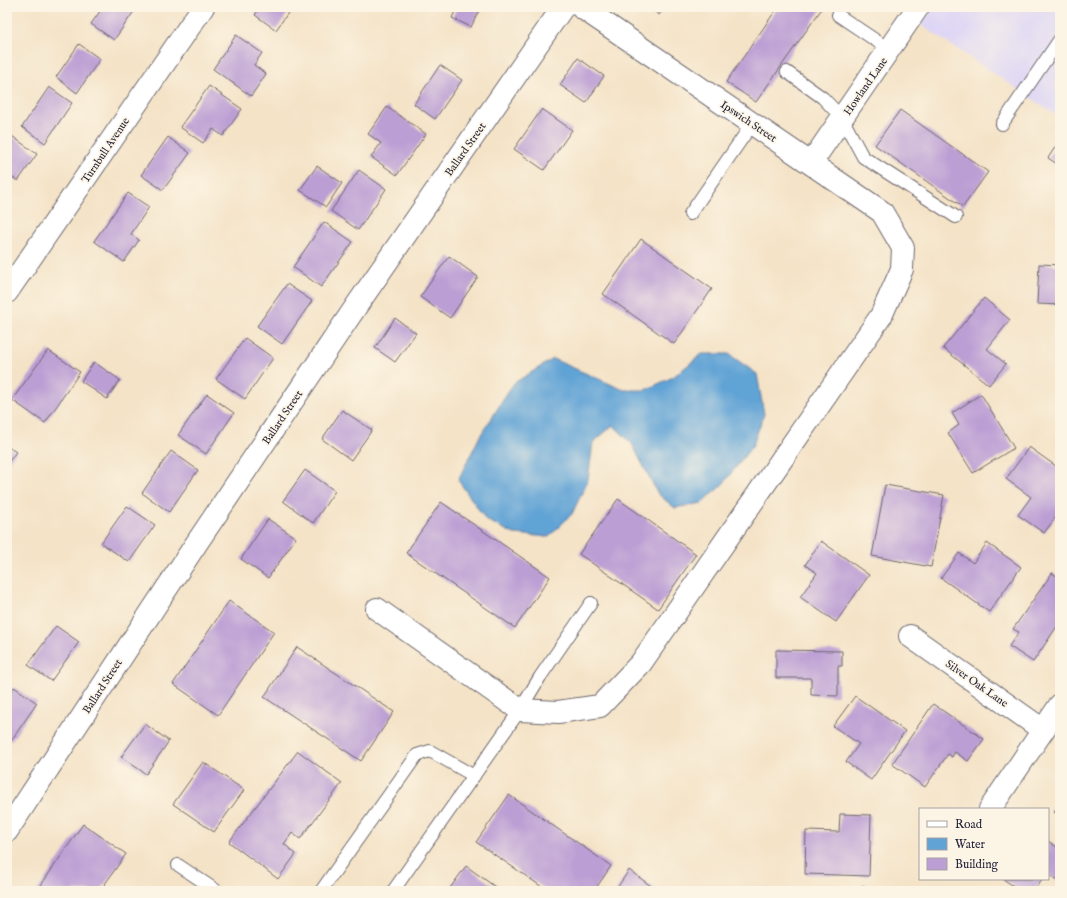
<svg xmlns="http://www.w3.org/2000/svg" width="1067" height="898" viewBox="0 0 1067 898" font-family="'IM FELL English',serif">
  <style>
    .built { fill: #ddd5f6 }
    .water { fill: #61a3d5; stroke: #426288 }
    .building { fill: #bb9ed4 }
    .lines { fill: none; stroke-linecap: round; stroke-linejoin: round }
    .service-casing { stroke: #6c666c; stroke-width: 14 }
    .minor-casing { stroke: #6c666c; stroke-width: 24 }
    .tertiary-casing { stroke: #6c666c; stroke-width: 24 }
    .service { stroke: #fff; stroke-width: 12 }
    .minor { stroke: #fff; stroke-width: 22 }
    .tertiary { stroke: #fff; stroke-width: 22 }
    .labels { text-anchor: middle; stroke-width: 3.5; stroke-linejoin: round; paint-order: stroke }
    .street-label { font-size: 11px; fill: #22223b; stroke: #fcf5e5 }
  </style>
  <rect width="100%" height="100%" fill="#fcf5e5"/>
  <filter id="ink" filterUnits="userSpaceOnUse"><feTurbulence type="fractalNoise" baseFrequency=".025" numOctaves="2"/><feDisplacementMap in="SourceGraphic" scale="8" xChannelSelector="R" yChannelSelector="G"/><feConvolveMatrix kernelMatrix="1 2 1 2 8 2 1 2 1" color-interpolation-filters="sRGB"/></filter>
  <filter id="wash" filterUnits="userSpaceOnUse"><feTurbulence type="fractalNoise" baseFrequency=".012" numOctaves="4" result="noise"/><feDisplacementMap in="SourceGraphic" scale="16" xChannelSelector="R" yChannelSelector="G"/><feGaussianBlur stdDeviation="0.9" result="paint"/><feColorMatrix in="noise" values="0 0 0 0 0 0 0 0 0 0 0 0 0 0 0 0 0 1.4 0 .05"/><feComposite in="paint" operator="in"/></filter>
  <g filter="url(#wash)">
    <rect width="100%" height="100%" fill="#f4e3c7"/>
    <!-- built -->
    <polygon class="built" points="933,7 1060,7 1060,113 1058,116 921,25"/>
    <!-- water -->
    <polygon class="water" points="702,354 729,354 757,374 764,414 753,445 723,484 702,503 675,508 658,494 632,444 613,425 593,443 588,480 572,514 549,537 514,534 486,520 458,480 480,436 514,383 553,359 624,390 645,390 673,377"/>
    <g id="blocks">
      <!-- building -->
      <g class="building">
        <polygon points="103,7 137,7 114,40 91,24"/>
        <polygon points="260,7 292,7 276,30 255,15"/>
        <polygon points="457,7 481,7 471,27 452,18"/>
        <polygon points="648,7 664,7 659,15"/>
        <polygon points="778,7 823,7 756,102 726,82"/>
        <polygon points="236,35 262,53 254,65 266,74 251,96 213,69"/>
        <polygon points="79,44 100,59 77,93 56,77"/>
        <polygon points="578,58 604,76 586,103 560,85"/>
        <polygon points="440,65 462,80 435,119 414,104"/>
        <polygon points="209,86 242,109 223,136 213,129 203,143 180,127"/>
        <polygon points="49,87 72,103 45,143 22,127"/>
        <polygon points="387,107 426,134 397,175 371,157 381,143 368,134"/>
        <polygon points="542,109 572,130 544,170 514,149"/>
        <polygon points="900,110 988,172 963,207 875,145"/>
        <polygon points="9,134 37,154 18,181 7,174 7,137"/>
        <polygon points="168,137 190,153 163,190 141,175"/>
        <polygon points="1060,140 1060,166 1048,158"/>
        <polygon points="317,166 342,183 326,207 300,190"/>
        <polygon points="359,170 386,189 358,230 331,211"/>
        <polygon points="128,193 149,207 131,234 139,240 124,262 94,241"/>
        <polygon points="324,222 353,242 321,287 293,267"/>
        <polygon points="641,239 712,289 674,344 603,294"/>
        <polygon points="449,256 478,277 450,318 420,297"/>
        <polygon points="1039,264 1060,265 1060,305 1037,304"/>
        <polygon points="287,284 312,301 282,344 257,326"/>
        <polygon points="984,298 1010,320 987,349 1006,364 989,385 943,348"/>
        <polygon points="395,318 416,333 395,362 375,348"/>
        <polygon points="245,338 273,358 245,399 216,379"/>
        <polygon points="48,350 80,372 45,423 12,400"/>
        <polygon points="94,362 120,380 107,399 81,381"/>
        <polygon points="207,394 234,413 206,454 178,435"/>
        <polygon points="981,394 1014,448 973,473 948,433 959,425 952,413"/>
        <polygon points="342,410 372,430 351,460 322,439"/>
        <polygon points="7,446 16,452 7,464"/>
        <polygon points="1029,447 1060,469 1060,511 1044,533 1018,515 1031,497 1006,479"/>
        <polygon points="171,451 198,470 169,512 142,493"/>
        <polygon points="305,470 335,491 313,523 283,501"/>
        <polygon points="885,485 944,495 931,567 872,556"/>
        <polygon points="618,499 696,554 658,609 579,554"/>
        <polygon points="441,502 550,577 515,628 406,553"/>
        <polygon points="127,506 155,525 129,562 101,543"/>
        <polygon points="268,519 296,538 268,578 241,559"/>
        <polygon points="821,541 869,575 836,622 800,597 817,573 805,565"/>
        <polygon points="987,543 1021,567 989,612 941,578 959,553 973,563"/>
        <polygon points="1052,573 1060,578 1060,622 1033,662 1009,646 1019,632 1013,629"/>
        <polygon points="229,601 274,632 218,715 173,684"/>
        <polygon points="56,626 79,642 51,681 28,665"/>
        <polygon points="297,647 394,712 361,761 264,697"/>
        <polygon points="776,650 842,651 842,666 838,666 838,696 811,695 811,678 776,678"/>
        <polygon points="14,687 37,703 11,741 7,739 7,697"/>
        <polygon points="855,696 905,731 871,780 846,762 859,744 833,726"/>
        <polygon points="933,704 984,739 968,761 955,752 952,757 948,754 925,787 892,764"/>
        <polygon points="145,724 169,741 146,774 121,757"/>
        <polygon points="298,751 342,783 300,839 292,833 284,844 296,854 278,879 229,842"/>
        <polygon points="203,762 244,790 214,832 173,804"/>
        <polygon points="509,795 611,866 594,891 548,891 476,842"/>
        <polygon points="1060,804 1060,817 1054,812"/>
        <polygon points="840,814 871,815 869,876 805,874 806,831 839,832"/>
        <polygon points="83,824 126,854 100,891 37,891"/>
        <polygon points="1048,841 1060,849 1060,882 1048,874"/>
        <polygon points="466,866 501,891 448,891"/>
        <polygon points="629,870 658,891 615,891"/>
        <polygon points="1003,879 1042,879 1034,891 1021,891"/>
        <polygon points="864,885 869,891 857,891"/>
      </g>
    </g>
  </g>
  <g filter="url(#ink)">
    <use href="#blocks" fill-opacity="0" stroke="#6c666c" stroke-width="1"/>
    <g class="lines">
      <defs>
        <g id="service">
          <polyline points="838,15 890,50"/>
          <polyline points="787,72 823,98 842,118 863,157 956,217"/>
          <polyline points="1002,124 1060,39"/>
          <polyline points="690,214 752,124"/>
          <polyline points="178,865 217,891"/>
          <polyline points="321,891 417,755 430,751 474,776"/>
          <polyline points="393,891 520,710 540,677 591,603"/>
        </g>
        <g id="minor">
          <polyline points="811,163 918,7"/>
          <polyline points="7,292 203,7"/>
          <polyline points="377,609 520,710 558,712 600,706 641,663 881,316 902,269 903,248 882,212 581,7"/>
          <polyline points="910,636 1043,730"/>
          <polyline points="990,809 1060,705"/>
        </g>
        <polyline id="tertiary" points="7,831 196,544 357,305 563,7"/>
      </defs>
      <!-- service casing -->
      <use href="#service" class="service-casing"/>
      <!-- minor casing -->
      <use href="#minor" class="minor-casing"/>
      <!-- tertiary casing -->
      <use href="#tertiary" class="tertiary-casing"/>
      <!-- service -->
      <use href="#service" class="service"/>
      <!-- minor -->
      <use href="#minor" class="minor"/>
      <!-- tertiary -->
      <use href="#tertiary" class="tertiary"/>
    </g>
  </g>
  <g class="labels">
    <!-- street labels -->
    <g class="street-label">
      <text transform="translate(865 86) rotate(-55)" y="4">Howland Lane</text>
      <text transform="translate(749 121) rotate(34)" y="4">Ipswich Street</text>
      <text transform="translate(465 149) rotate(-55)" y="4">Ballard Street</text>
      <text transform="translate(105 150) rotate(-56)" y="4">Turnbull Avenue</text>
      <text transform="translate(282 417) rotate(-56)" y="4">Ballard Street</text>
      <text transform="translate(977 683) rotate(35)" y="4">Silver Oak Lane</text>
      <text transform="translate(102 686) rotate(-57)" y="4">Ballard Street</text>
    </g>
  </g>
  <!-- margin -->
  <rect width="1067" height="898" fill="none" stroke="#fcf5e5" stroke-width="24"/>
  <!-- legend -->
  <rect x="919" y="808" width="130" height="72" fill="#fcf5e5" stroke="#a5a1a1"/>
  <rect x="927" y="821" width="20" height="6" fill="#ffffff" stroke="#a5a1a1"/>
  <text x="955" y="828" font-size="12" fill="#22223b">Road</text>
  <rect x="927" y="838" width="20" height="12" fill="#61a3d5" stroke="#a5a1a1"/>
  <text x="955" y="848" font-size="12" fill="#22223b">Water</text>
  <rect x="927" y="858" width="20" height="12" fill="#bb9ed4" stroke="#a5a1a1"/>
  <text x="955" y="868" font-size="12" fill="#22223b">Building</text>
</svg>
